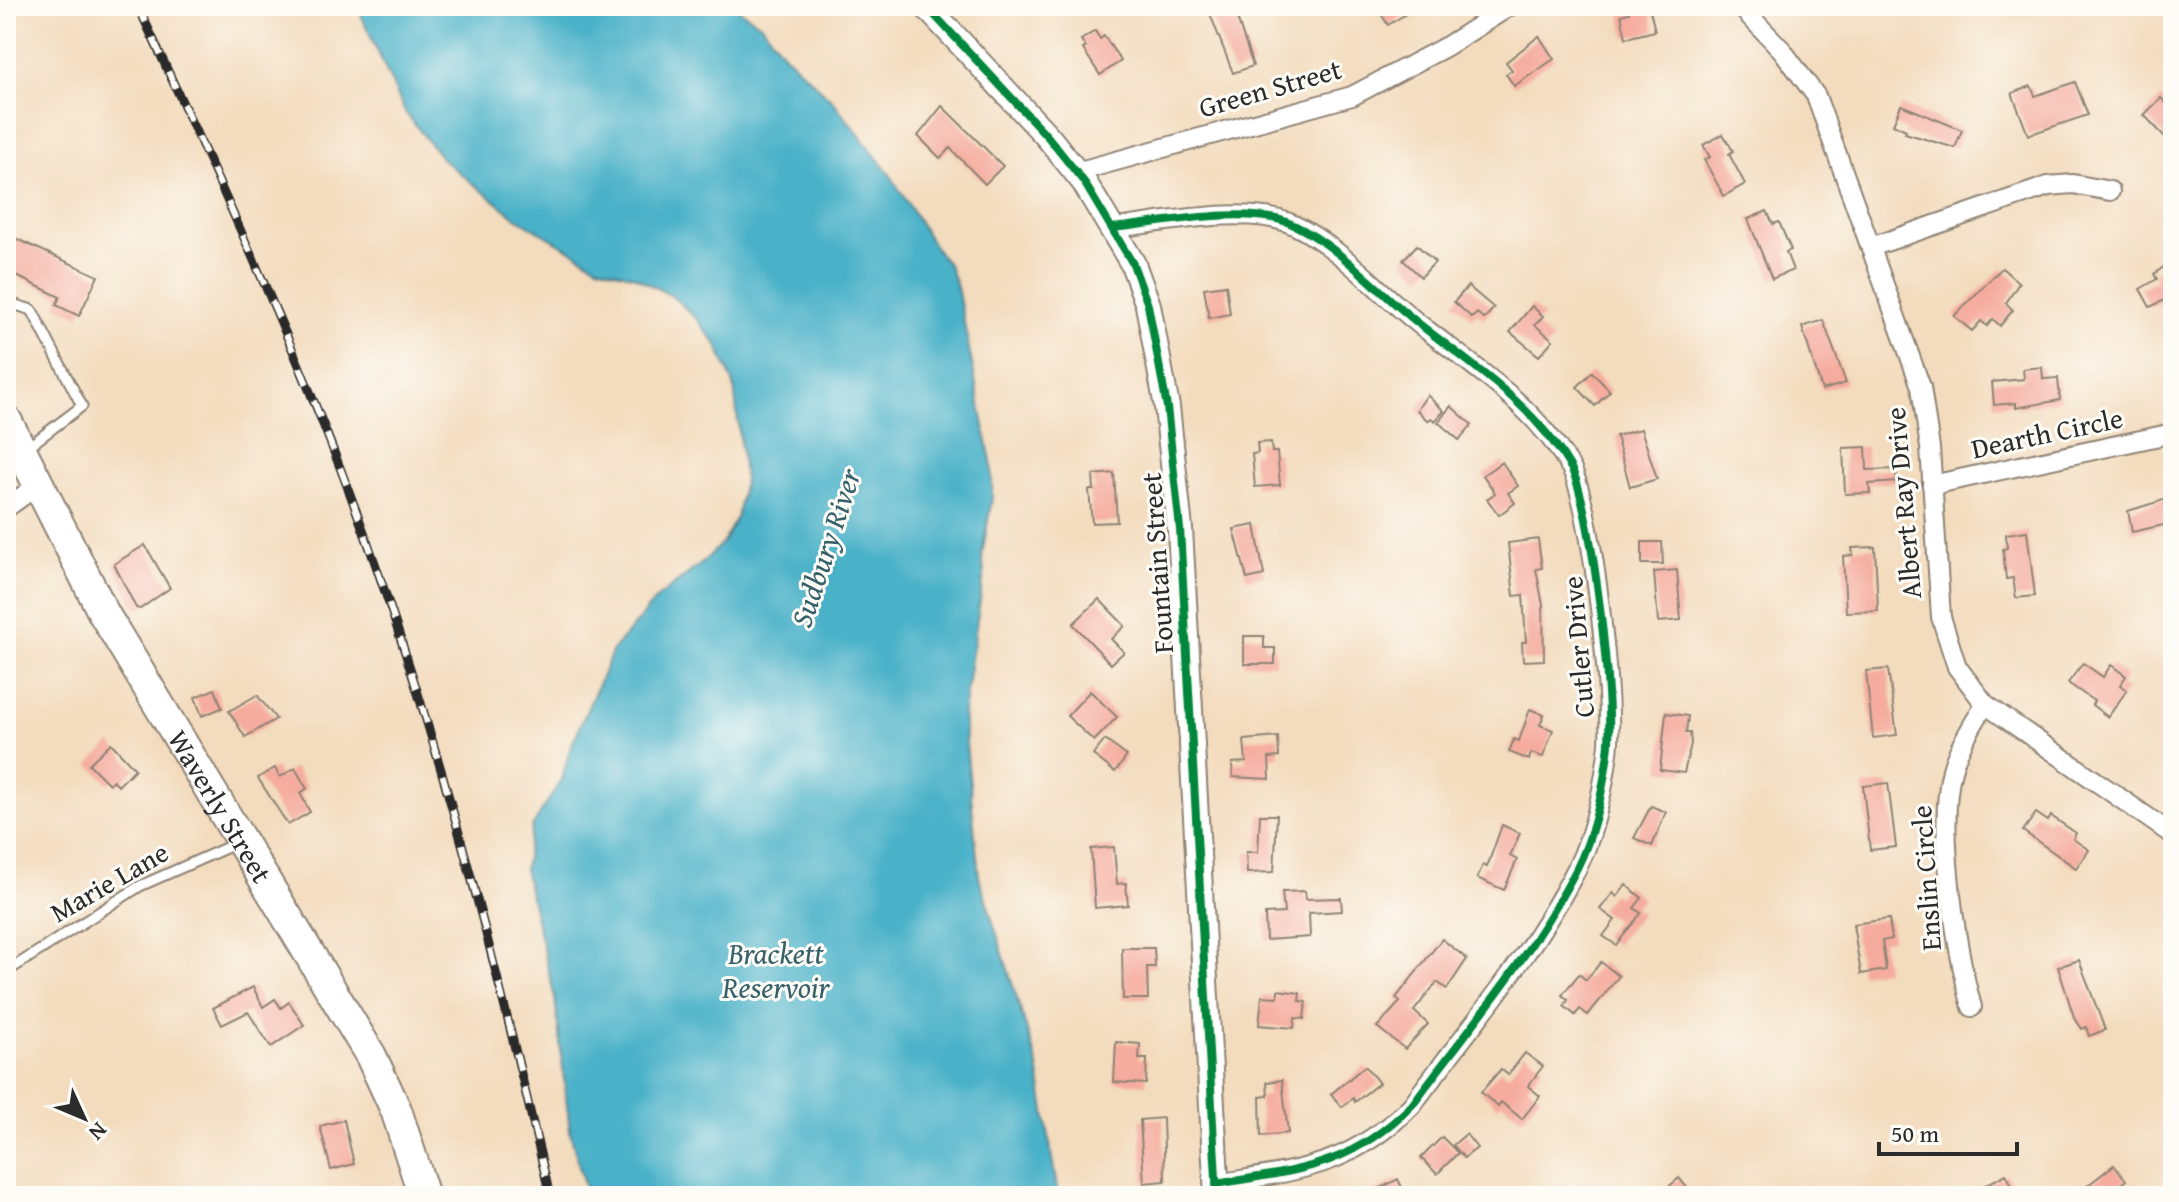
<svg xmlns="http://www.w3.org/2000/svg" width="2179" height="1202" viewBox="0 0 2179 1202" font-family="'Gentium Book Plus',serif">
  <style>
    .water { fill: #49b1c8; stroke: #3a6e7a; stroke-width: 2 }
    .building { fill: #f5ac9e }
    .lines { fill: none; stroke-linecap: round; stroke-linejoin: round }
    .service-casing { stroke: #8f8374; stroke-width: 13 }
    .minor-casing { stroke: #8f8374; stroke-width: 22 }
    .tertiary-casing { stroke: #8f8374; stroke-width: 28 }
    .primary-casing { stroke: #8f8374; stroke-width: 34 }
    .service { stroke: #fff; stroke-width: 9 }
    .minor { stroke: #fff; stroke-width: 18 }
    .tertiary { stroke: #fff; stroke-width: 24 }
    .primary { stroke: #fff; stroke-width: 30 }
    .rail-casing { stroke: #2b2b2b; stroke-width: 9 }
    .rail { stroke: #fdfcf7; stroke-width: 6; stroke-dasharray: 18; stroke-linecap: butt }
    .cycleway-casing { stroke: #fdfcf7; stroke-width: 13 }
    .cycleway { stroke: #00873e; stroke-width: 8 }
    .labels { text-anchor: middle; stroke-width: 6; stroke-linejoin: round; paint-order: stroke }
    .street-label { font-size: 28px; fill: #2b2b2b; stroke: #fdfcf7 }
    .water-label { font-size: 30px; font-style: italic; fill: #37616a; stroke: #fdfcf7 }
  </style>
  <rect width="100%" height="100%" fill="#fdfcf7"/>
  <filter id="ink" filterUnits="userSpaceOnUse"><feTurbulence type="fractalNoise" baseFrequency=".0125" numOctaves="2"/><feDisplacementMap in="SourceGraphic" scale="16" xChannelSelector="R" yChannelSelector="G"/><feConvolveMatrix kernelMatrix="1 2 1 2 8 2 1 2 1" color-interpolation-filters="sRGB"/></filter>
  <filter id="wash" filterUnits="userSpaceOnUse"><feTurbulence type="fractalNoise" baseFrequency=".006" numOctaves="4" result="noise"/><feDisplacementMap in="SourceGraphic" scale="32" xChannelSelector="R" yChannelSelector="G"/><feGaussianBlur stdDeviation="1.8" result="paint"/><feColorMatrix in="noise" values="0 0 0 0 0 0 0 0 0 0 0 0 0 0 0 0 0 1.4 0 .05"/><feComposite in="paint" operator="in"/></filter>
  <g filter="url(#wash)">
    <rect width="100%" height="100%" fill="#f3dbbd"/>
    <!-- water -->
    <polygon class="water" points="357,6 733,6 761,24 783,53 832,100 891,176 935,248 948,264 957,287 992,467 992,498 982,555 984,573 963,713 979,877 1038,1066 1058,1196 587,1196 570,1132 555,998 524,869 532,827 562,779 570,749 613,650 656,599 702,563 724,541 737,516 744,479 734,385 717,345 696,318 672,296 634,276 598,266 518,219 443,160 405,112"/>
    <g id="blocks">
      <!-- building -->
      <g class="building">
        <polygon points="1207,6 1233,6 1253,66 1233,73"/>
        <polygon points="1376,6 1419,6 1388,25"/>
        <polygon points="1627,6 1649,6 1655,31 1626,38 1621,15 1629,13"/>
        <polygon points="1095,31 1100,39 1104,36 1121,61 1100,75 1083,49 1086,47 1081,40"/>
        <polygon points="1539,36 1554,59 1514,86 1506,74 1512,70 1506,62"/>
        <polygon points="2075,82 2088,115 2028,135 2012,93 2031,86 2035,96"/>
        <polygon points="2161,98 2173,110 2173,128 2165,137 2144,115"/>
        <polygon points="1901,105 1962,130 1955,148 1905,133 1906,130 1893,124"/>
        <polygon points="942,106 1003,166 985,184 950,148 940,158 918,136"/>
        <polygon points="1723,134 1733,151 1729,154 1745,184 1724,196 1704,160 1710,157 1703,145"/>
        <polygon points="1767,211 1773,224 1779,222 1791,250 1786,252 1793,270 1772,279 1748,219"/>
        <polygon points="6,234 98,276 79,316 56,305 60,297 6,271"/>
        <polygon points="1417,245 1435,262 1421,277 1403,260"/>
        <polygon points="2173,260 2173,304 2169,298 2150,307 2140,289 2157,279 2154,274"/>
        <polygon points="2002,268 2019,283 2006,303 2013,310 2000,326 1993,319 1987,326 1981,321 1972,331 1954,316"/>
        <polygon points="1226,285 1230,314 1209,318 1204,288"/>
        <polygon points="1468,286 1494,308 1484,319 1477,313 1472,318 1454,302"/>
        <polygon points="1532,306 1543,316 1535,325 1553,340 1539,356 1510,332"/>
        <polygon points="1823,320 1846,383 1822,390 1802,327"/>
        <polygon points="2042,367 2043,379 2058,378 2060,400 2016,408 2016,403 1994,405 1992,382 2024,379 2023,369"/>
        <polygon points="1592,372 1610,391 1595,406 1577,387"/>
        <polygon points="1427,395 1444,411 1435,421 1431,418 1428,421 1417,410"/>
        <polygon points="1451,406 1472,425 1459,440 1438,422"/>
        <polygon points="1641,429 1657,479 1630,487 1616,436"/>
        <polygon points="1271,442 1272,452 1277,452 1280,485 1255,487 1252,454 1258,453 1257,443"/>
        <polygon points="1866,447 1867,470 1896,469 1897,482 1869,484 1870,493 1845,494 1843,448"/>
        <polygon points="1502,462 1518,486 1508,493 1515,503 1499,515 1487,499 1495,493 1483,475"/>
        <polygon points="1114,473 1117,522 1092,523 1089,490 1094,490 1093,475"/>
        <polygon points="2173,497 2173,523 2132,532 2128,511"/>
        <polygon points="1255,525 1264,575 1247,579 1234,529"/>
        <polygon points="2027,531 2035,596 2016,598 2013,578 2006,579 2003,549 2007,548 2006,534"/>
        <polygon points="1538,539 1542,568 1536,569 1543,605 1544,660 1523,661 1522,642 1526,642 1523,595 1514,596 1508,543"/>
        <polygon points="1642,542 1662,542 1663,564 1642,564"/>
        <polygon points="145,545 170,588 140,609 136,608 114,564"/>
        <polygon points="1875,547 1878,611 1846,612 1843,556 1853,555 1852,548"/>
        <polygon points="1677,570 1681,620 1658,622 1654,572"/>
        <polygon points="1099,599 1125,626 1111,639 1124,652 1111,664 1073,624"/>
        <polygon points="1244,636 1264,636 1264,648 1275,648 1275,664 1244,664"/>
        <polygon points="2083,663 2103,677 2111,665 2126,676 2120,685 2127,690 2108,717 2092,705 2094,701 2068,683"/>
        <polygon points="1888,669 1897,735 1873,738 1866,671"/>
        <polygon points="215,689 222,708 202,716 195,697"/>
        <polygon points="1090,691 1117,717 1094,741 1067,716"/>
        <polygon points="257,695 276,719 245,737 229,711"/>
        <polygon points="1530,709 1544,715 1540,725 1553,730 1543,757 1531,753 1529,760 1509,752 1514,739 1519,741"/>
        <polygon points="1666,713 1688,716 1686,733 1690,733 1691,744 1684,773 1660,770"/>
        <polygon points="1278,737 1279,757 1269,758 1270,779 1233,777 1232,763 1246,762 1244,740"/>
        <polygon points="1105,740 1127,756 1115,772 1093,755"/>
        <polygon points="111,743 135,769 118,786 113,780 109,784 89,764"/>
        <polygon points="275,768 280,777 295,768 307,789 300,793 310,812 288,825 258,778"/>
        <polygon points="1888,783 1896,847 1870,850 1863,786"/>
        <polygon points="1651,806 1666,812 1652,846 1634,838"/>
        <polygon points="2036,813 2048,821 2051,816 2076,833 2073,839 2089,850 2076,868 2023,831"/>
        <polygon points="1260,815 1277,815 1274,872 1247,873 1246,852 1258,852"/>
        <polygon points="1502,825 1520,833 1510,856 1517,860 1504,890 1477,878 1483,865 1487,867"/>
        <polygon points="1114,847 1117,884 1126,883 1128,905 1095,908 1091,849"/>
        <polygon points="1626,885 1642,898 1634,908 1641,913 1616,945 1603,936 1615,920 1600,909 1613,893 1617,897"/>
        <polygon points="1305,891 1306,899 1341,898 1342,911 1309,913 1310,937 1266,940 1265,914 1284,913 1282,892"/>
        <polygon points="1889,919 1892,939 1882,941 1886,970 1861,974 1853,924"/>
        <polygon points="1442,939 1467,959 1447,989 1437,982 1414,1011 1428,1024 1405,1049 1377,1027 1400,1002 1396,998"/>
        <polygon points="1122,948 1154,948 1155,967 1147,967 1148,999 1123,999"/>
        <polygon points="2079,960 2105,1030 2089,1036 2086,1027 2082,1029 2074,1017 2058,967"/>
        <polygon points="1601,962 1619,976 1588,1015 1580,1009 1575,1015 1564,1006 1568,1000 1562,995 1579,974 1586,980"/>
        <polygon points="253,987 263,1007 275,999 281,1008 289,1002 304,1025 271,1047 248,1012 222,1025 213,1008"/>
        <polygon points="1278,990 1300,993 1299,1001 1306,1002 1304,1019 1295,1018 1294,1028 1259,1025 1262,996 1278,997"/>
        <polygon points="1116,1042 1140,1044 1139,1059 1147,1059 1146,1084 1114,1082"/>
        <polygon points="1525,1053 1543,1066 1528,1086 1540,1096 1522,1119 1501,1102 1498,1107 1481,1092 1501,1069 1508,1075"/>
        <polygon points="1365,1066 1379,1083 1355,1102 1353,1098 1342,1107 1331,1094"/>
        <polygon points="1282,1080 1288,1133 1261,1136 1260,1097 1268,1096 1267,1082"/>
        <polygon points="1163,1118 1165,1181 1144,1183 1140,1120"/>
        <polygon points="344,1120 354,1164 331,1170 320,1126"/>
        <polygon points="1466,1134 1477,1148 1464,1158 1453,1145"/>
        <polygon points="1442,1137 1458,1153 1437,1174 1421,1158"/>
        <polygon points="2114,1165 2126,1180 2120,1185 2128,1196 2074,1196"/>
        <polygon points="2006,1174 2018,1196 1965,1196"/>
        <polygon points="1679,1178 1694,1196 1658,1196"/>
        <polygon points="1398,1179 1406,1196 1365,1196"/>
      </g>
    </g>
  </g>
  <g filter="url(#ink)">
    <use href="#blocks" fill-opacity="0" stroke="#8f8374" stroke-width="2"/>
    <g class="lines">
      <defs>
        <g id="service">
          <polyline points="6,302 32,310 82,406 24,450"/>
          <polyline points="6,972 140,886 237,843"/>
        </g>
        <g id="minor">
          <polyline points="1740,6 1782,50 1816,96 1921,387 1930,448 1941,617 1957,667 1985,704 2173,835"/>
          <polyline points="1076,172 1352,96 1447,46 1510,6"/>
          <path d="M 1113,228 C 1161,223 1250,204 1294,225 C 1344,249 1382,297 1427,330 C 1480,371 1536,408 1571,468 C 1592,506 1615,708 1608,753 C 1603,791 1594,834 1577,868 C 1534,953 1468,1029 1412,1105 C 1349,1168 1299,1170 1216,1184"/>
          <polyline points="1871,247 2048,186 2073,184 2110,191"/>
          <polyline points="1932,485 2173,433"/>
          <polyline points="6,508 38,485"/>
          <path d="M 1972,1007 C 1956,949 1937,828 1952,770 C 1958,747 1973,725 1985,704"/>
        </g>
        <polyline id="tertiary" points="926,6 1048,137 1084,182 1133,264 1148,305 1167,407 1180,529 1217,1196"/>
        <g id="primary">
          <path id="s1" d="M 6,420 L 104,614 L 371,1056 L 396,1110 L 424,1196"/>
        </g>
      </defs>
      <!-- service casing -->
      <use href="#service" class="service-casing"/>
      <!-- minor casing -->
      <use href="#minor" class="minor-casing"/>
      <!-- tertiary casing -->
      <use href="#tertiary" class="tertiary-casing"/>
      <!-- primary casing -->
      <use href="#primary" class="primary-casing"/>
      <!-- service -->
      <use href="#service" class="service"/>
      <!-- minor -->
      <use href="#minor" class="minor"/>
      <!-- tertiary -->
      <use href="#tertiary" class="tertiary"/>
      <!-- primary -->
      <use href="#primary" class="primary"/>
      <defs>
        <path id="rail" d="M 138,6 C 208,158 279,309 339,465 C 430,701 493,950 550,1196"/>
      </defs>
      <!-- rail casing -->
      <use href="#rail" class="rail-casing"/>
      <!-- rail -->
      <use href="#rail" class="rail"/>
      <defs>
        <g id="cycleway">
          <polyline points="926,6 1048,137 1084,182 1133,264 1148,305 1167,407 1180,529 1217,1196"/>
          <path d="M 1113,228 C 1161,223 1250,204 1294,225 C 1344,249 1382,297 1427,330 C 1480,371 1536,408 1571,468 C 1592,506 1615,708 1608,753 C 1603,791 1594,834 1577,868 C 1534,953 1468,1029 1412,1105 C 1349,1168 1299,1170 1216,1184"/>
        </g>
      </defs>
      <!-- cycleway casing -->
      <use href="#cycleway" class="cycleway-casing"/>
      <!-- cycleway -->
      <use href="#cycleway" class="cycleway"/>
    </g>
  </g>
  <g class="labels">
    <!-- street labels -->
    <g class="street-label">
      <text transform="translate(1270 88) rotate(-16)" y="10">Green Street</text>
      <text transform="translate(2047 433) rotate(-12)" y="10">Dearth Circle</text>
      <text transform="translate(1903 503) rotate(-95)" y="10">Albert Ray Drive</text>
      <text transform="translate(1157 563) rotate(-94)" y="10">Fountain Street</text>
      <text transform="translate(1578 647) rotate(-95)" y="10">Cutler Drive</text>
      <text dy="10" stroke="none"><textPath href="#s1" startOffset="442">Waverly Street</textPath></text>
      <text transform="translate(1926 878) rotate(-94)" y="10">Enslin Circle</text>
      <text transform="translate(109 882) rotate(-30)" y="10">Marie Lane</text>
    </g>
    <!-- water labels -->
    <g class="water-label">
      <text transform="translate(826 548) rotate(-72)" y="10">Sudbury River</text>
      <text x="776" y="964">Brackett<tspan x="776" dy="34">Reservoir</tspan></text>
    </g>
  </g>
  <!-- margin -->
  <rect width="2179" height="1202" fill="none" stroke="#fdfcf7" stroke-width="32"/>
  <!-- north arrow -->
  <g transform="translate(84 1118) rotate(134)" stroke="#fdfcf7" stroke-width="6" paint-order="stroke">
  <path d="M0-6L14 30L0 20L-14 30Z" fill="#2b2b2b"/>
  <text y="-12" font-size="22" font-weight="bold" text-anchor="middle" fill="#2b2b2b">N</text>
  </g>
  <!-- scale -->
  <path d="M1879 1142v12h138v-12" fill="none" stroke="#2b2b2b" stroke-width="4"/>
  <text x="1891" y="1142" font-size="24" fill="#2b2b2b" stroke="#fdfcf7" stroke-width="6" paint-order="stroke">50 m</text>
</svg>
